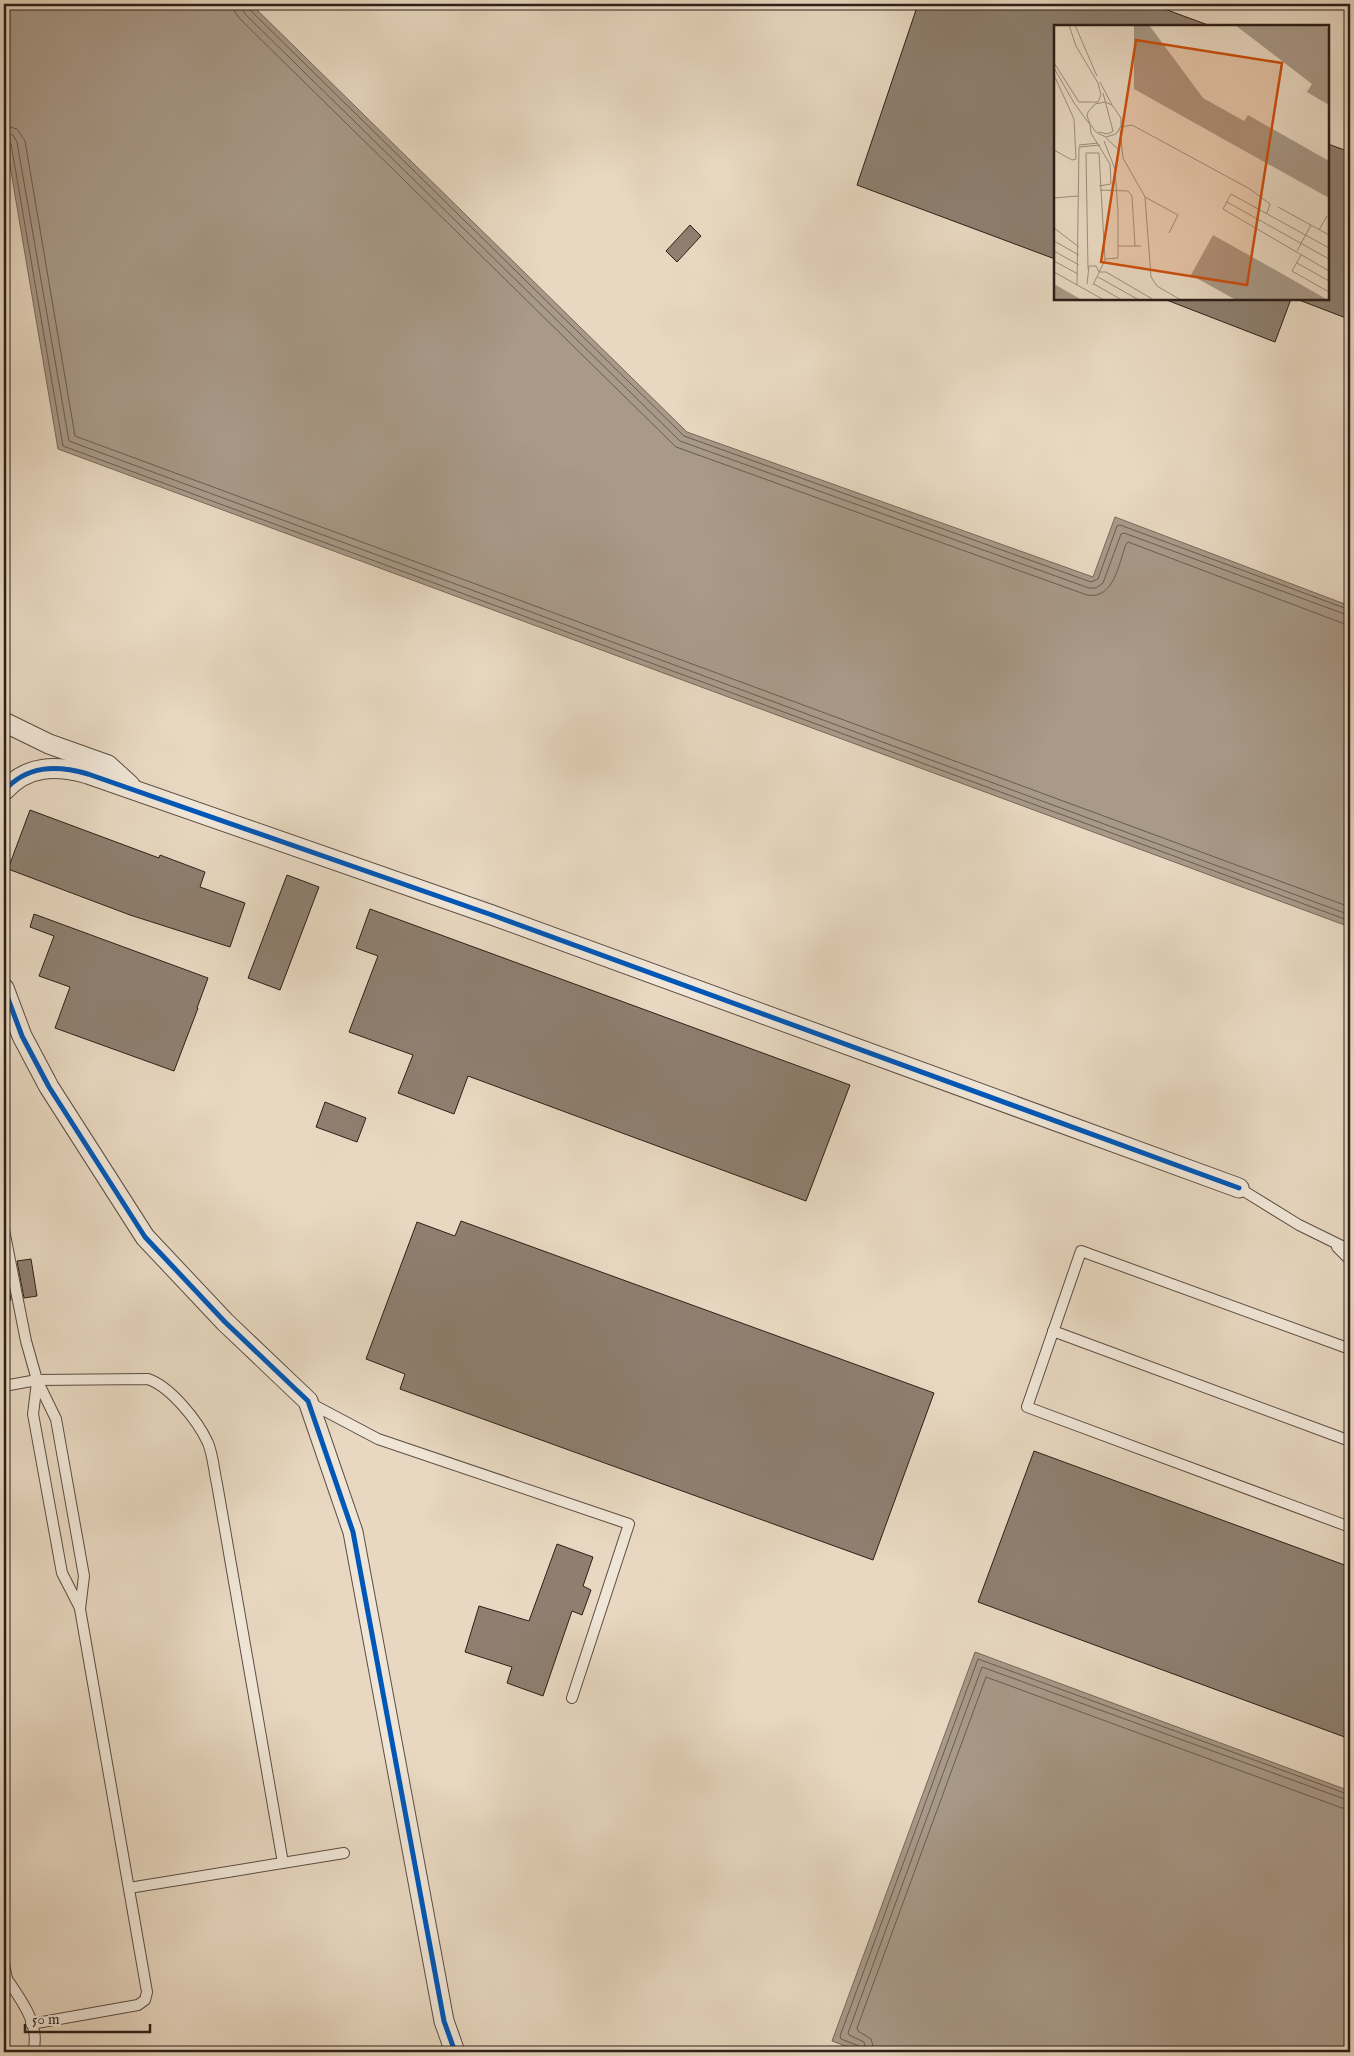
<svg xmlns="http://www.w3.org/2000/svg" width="1354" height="2056" viewBox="0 0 1354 2056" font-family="'IM FELL English',serif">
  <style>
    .water { fill: #a89988; stroke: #77685b }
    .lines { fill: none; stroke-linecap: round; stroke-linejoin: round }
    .shore { stroke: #6a5c50; stroke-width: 1 }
    .building { fill: #8e7f70; stroke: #2d1f18 }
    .lane-casing { stroke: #5c4d42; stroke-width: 12 }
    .street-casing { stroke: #5c4d42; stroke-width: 21 }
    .lane { stroke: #f0e6d7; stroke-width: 10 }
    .street { stroke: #f0e6d7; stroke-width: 19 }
    .cycleway-casing { stroke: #f0e6d7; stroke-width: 8 }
    .cycleway { stroke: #0057b8; stroke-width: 5 }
    .inset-road { fill: none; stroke: #9d8e7d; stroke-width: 1 }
    .view { fill: #cc500e; fill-opacity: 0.15; stroke: #cc500e; stroke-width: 2.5 }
    .inset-edge { fill: none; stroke: #2d1f18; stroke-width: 2.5 }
  </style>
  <rect width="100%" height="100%" fill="#e8d8c1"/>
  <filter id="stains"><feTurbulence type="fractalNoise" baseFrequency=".004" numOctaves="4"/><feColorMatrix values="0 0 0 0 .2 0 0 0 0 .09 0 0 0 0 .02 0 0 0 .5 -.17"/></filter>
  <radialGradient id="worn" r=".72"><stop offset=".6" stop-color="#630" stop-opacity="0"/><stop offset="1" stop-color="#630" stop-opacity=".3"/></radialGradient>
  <!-- water -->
  <g class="water">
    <polygon points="4,4 251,4 687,432 1093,577 1115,517 1350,606 1350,927 58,449 4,130"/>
    <polygon points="975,1652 1350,1791 1350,2052 862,2052 832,2041"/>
  </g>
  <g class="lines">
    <!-- shore -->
    <g class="shore">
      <path d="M 234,4 L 235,12 L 240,19 L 676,447 L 1087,595 C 1114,600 1119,563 1126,544 L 1128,542 L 1342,623 L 1350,624"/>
      <polyline points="241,4 245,14 680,441 1089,588 1096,588 1103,583 1121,534 1124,533 1350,616"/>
      <polyline points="247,4 249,9 684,436 1091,582 1098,579 1117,526 1120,525 1350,610"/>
      <polyline points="4,125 17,129 25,141 75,436 1350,907"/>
      <polyline points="4,132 13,135 17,142 69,441 1350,915"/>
      <polyline points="4,139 8,140 11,144 63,446 1350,921"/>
      <polyline points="861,2052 859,2046 841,2039 840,2036 978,1659 1350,1795"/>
      <polyline points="867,2052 864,2042 849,2035 848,2033 982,1667 1350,1801"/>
      <polyline points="875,2052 871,2039 858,2031 857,2028 986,1677 1342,1808 1350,1809"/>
    </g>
  </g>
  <!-- building -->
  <g class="building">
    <polygon points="918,4 934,4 952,10 954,4 1151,4 1208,25 1208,26 1055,26 1055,259 857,185"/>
    <polygon points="1328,144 1350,152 1350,307 1346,318 1299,300 1328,299"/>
    <polygon points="690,225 701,236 677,262 666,251"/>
    <polygon points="1164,299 1291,299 1275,342"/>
    <polygon points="30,810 159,858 160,855 205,872 200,887 245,903 230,947 130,915 8,869"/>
    <polygon points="287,875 319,887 280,990 248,978"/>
    <polygon points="370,909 850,1085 806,1201 468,1076 454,1114 398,1093 413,1055 349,1032 378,956 356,948"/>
    <polygon points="34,914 208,978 197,1008 198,1008 174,1071 55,1028 70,987 39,976 54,936 30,927"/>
    <polygon points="325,1102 366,1118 357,1142 316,1127"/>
    <polygon points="461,1221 934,1393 873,1560 400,1389 405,1374 366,1359 417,1222 455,1236"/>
    <polygon points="31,1259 37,1296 24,1298 17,1261"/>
    <polygon points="4,1264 11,1300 4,1301"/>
    <polygon points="1034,1451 1350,1567 1350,1739 978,1602"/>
    <polygon points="557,1544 593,1557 583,1586 591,1590 582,1615 572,1611 543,1696 507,1683 512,1667 465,1652 479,1606 529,1621"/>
  </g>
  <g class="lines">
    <defs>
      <g id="lane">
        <polyline points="1239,1188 1299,1225 1350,1250"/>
        <polyline points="4,1230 26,1341 37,1380 56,1419 84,1576 80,1609 147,1992 145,2000 138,2005 31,2024"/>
        <polyline points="1337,1247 1350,1260"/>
        <polyline points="1053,1331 1350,1441"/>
        <polyline points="1350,1349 1081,1251 1027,1407 1350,1527"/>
        <polyline points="37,1382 33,1414 62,1573 80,1608"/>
        <path d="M 4,1386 L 37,1380 L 148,1379 C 171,1387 198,1421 208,1443 C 213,1455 214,1471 217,1484 L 283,1863"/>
        <polyline points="308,1402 378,1439 629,1524 572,1698"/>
        <polyline points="129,1888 344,1853"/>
        <polyline points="4,1964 7,1979 4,1994"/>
        <path d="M 7,1979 C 21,2000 41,2025 33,2052"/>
      </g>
      <g id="street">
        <polyline points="4,722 49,744 108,765 130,785"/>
        <path d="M 4,791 C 27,765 56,765 88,774 L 492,915 L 1239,1188"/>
        <polyline points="4,988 22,1036 49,1087 145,1237 225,1322 308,1401 353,1532 444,2021 455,2052"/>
      </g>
    </defs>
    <!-- lane casing -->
    <use href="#lane" class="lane-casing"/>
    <!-- street casing -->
    <use href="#street" class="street-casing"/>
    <!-- lane -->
    <use href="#lane" class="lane"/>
    <!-- street -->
    <use href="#street" class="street"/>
    <defs>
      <g id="cycleway">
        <path d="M 4,791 C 27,765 56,765 88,774 L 492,915 L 1239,1188"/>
        <polyline points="4,988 22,1036 49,1087 145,1237 225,1322 308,1401 353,1532 444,2021 455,2052"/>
      </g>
    </defs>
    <!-- cycleway casing -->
    <use href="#cycleway" class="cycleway-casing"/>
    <!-- cycleway -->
    <use href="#cycleway" class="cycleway"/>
  </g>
  <!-- overview -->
  <g transform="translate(1054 25)">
    <rect width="275" height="275" fill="#e8d8c1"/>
    <path d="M 80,0 L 95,0 L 149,73 L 190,96 L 194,90 L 275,136 L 275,173 L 80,64 ZM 181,0 L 272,0 L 275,5 L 275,80 L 253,67 L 258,59 ZM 159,210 L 232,251 L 274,275 L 182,275 L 137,250 ZM 0,259 L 28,275 L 0,275 Z" fill="#a89988"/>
    <path class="inset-road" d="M 21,0 L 43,51M 0,38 L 25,77 L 44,77 L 47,70 L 44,58 L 22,21 L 15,0M 0,43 L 20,78 L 34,97 L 36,99 L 42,107 L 45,109 L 52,112 L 62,109 L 67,101 L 67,93 L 58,80 L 51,77 L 41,79 L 34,87 L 33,91 L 36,99 L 37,108 L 56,139 L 57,159 L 45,161M 0,50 L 20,94 L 22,134 L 18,135 L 0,125M 46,57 L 58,80M 67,102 L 78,100 L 196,164 L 216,179 L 213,188M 66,105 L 69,133 L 91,172 L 97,252 L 103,261 L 127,275M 44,107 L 54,109 L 59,106 L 49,68M 52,113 L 65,125M 50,116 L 61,144 L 64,187 L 64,233 L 51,234M 25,120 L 44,118M 25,122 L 46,120M 46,165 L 74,166 L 78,171 L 81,221M 91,172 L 124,190 L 115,208M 0,173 L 24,171M 173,177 L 275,234M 224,182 L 275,210M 0,203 L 25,222M 265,205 L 273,191M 0,216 L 25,230M 64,221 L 87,221M 275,223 L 177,169 L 169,184 L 275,246M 0,226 L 25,240M 243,226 L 257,200M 247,230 L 238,246 L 275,267M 0,236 L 24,249M 243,238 L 275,256M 34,244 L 32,128 L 45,128 L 51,235 L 39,260M 0,247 L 50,275M 45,247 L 52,247 L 100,275M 44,252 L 85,275M 33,259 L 35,241 L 42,241 L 45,247M 40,259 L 68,275M 23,260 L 25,122"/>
    <path class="view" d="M 82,15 L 228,38 L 193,260 L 47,237 Z"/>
    <rect width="275" height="275" class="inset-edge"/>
  </g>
  <!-- margin -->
  <rect width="1354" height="2056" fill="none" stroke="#e8d8c1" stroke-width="20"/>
  <rect x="5" y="5" width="1344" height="2046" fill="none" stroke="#2d1f18" stroke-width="2.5"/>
  <rect x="10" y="10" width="1334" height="2036" fill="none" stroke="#2d1f18"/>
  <!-- scale -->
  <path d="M25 2024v8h125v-8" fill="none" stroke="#2d1f18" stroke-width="2.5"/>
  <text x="32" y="2024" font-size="15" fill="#2d1f18" stroke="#f0e6d7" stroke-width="4" paint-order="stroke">50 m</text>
  <rect width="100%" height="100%" filter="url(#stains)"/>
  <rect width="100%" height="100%" fill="url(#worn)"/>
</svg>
